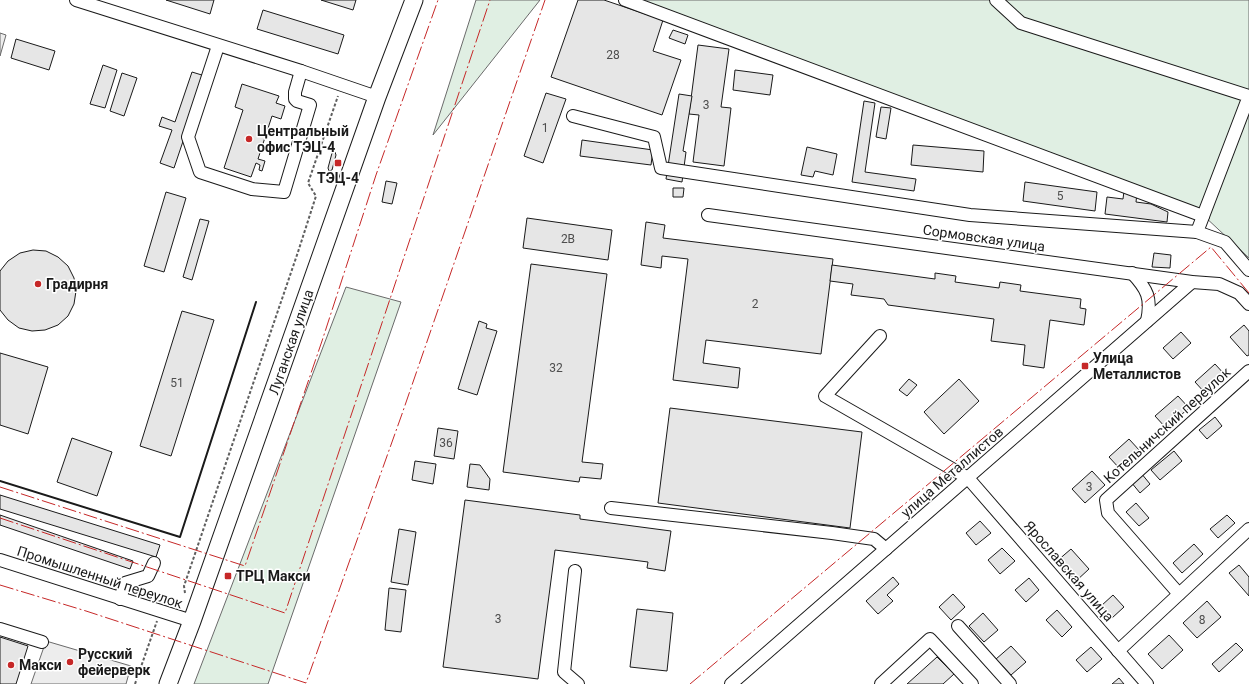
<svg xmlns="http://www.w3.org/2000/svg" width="1249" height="684" viewBox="0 0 1249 684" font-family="Roboto,sans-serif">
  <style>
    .green { fill: #e0efe3; stroke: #6a6a6a }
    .parking { fill: #ededed; stroke: #6a6a6a }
    .building { fill: #e6e6e6; stroke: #1a1a1a }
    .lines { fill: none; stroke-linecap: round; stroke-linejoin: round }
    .minor-casing { stroke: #1a1a1a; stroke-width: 14 }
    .highway-casing { stroke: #1a1a1a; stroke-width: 19 }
    .path { stroke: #5f5f5f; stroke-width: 2; stroke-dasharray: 3 2; stroke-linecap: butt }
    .minor { stroke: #fff; stroke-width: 12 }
    .highway { stroke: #fff; stroke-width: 17 }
    .wall { stroke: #1a1a1a; stroke-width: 2 }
    .power { stroke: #c62828; stroke-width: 1; stroke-dasharray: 14 3 2 3; stroke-linecap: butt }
    .poi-dot { fill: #c62828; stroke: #fff; stroke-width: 1.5 }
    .labels { text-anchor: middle; stroke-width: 3; stroke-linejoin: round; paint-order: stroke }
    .number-label { font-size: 12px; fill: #4d4d4d }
    .poi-label { font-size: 14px; font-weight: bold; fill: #1a1a1a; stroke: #fff; text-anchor: start }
    .street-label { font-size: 14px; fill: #1a1a1a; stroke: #fff }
  </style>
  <rect width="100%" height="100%" fill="#fff"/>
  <!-- green -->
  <g class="green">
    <polygon points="476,0 540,0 433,135"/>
    <polygon points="636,0 1249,0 1249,258 1203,215"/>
    <polygon points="346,287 401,302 268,684 194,684"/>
  </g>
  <!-- parking -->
  <g class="parking">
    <polygon points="0,33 6,35 0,56"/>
    <polygon points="46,641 131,666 126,684 31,684"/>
  </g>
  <!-- building -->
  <g class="building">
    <polygon points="166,0 214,0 210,14"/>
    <polygon points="321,0 356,0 353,10"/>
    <polygon points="578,0 604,0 663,20 653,51 681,60 662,115 551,77"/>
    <polygon points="263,10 344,35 338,54 257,29"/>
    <polygon points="673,30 688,35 685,44 669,38"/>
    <polygon points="16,39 55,51 49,70 11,58"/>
    <polygon points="698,45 729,49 721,107 731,108 724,166 693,162 699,115 689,114"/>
    <polygon points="103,65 117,70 105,108 90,104"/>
    <polygon points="735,70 773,75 770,95 733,90"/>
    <polygon points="192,72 205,76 174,168 160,163 172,130 159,126 162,117 175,122"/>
    <polygon points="122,73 137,78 124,116 110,111"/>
    <polygon points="242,84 279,96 276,103 285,106 281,119 272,116 258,159 265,161 262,171 259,170 260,165 256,163 251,177 224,168 243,110 235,107"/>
    <polygon points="546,93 566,99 543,163 524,156"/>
    <polygon points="679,94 692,96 683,151 686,152 682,182 666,179"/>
    <polygon points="864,101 875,103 865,172 916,179 914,191 852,182"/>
    <polygon points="881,107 891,108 886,139 876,137"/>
    <polygon points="582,140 653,150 651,165 580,156"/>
    <polygon points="913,145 984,151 983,172 911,165"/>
    <polygon points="807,147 837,154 833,175 815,171 813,177 801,175"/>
    <polygon points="335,152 336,155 332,170 329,171 328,168 332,153"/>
    <polygon points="386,181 397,183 392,204 382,202"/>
    <polygon points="1025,182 1097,192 1095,211 1023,201"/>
    <polygon points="673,188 684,188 683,197 673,197"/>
    <polygon points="1124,191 1137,193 1136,202 1151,204 1168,212 1167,222 1105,214 1107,197 1123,199"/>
    <polygon points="166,192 186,198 164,272 144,266"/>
    <polygon points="527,218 612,230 608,260 523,248"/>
    <polygon points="200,219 209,221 192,280 183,277"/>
    <polygon points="646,222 665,225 663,238 833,259 821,354 706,340 703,363 740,368 738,388 673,380 688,259 662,256 661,268 641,265"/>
    <polygon points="33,250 46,251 58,257 68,266 74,278 76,291 74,304 68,316 58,325 45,330 32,331 19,328 8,320 0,310 0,271 8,261 20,253"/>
    <polygon points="1154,253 1171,255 1170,268 1152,267"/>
    <polygon points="531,264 607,274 582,462 603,464 601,479 580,477 579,482 503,472"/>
    <polygon points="832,265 935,279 935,273 956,276 955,282 999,288 1000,282 1021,285 1020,291 1081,299 1080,308 1086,309 1084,325 1050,320 1044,368 1023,365 1025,345 991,341 994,319 888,305 884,299 851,295 853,284 830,281"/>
    <polygon points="182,311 214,320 171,456 140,446"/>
    <polygon points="479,321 487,324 486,328 497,331 477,395 458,389"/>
    <polygon points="1244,325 1249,331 1249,355 1247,356 1230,337"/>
    <polygon points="1181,332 1191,343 1173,359 1163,348"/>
    <polygon points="0,353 48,367 28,434 0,425"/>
    <polygon points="1215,364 1226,376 1206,394 1195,382"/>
    <polygon points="909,379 917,385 907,396 899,390"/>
    <polygon points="959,379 979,401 944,434 924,412"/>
    <polygon points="1178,396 1189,408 1166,428 1155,416"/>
    <polygon points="670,408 862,432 850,528 658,503"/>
    <polygon points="1215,417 1222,426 1207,439 1199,430"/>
    <polygon points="438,428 458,431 454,459 434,456"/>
    <polygon points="72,438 112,452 97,496 57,482"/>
    <polygon points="1129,439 1140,451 1120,469 1109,457"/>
    <polygon points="1174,451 1182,461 1160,480 1151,470"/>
    <polygon points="415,461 436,464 433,484 412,480"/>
    <polygon points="470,464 480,465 490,479 489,490 467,487"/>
    <polygon points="1092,471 1105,485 1085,503 1072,489"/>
    <polygon points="1141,473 1150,484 1140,493 1131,482"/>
    <polygon points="0,495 160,545 156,557 0,509"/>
    <polygon points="465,500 580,515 580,519 671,531 665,571 647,568 648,562 555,550 538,679 443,667"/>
    <polygon points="1136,503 1149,518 1139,526 1126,512"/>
    <polygon points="0,515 133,561 130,569 0,525"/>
    <polygon points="1227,515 1235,523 1218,538 1210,529"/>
    <polygon points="980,521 991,533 976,545 966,533"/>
    <polygon points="399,529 416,532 408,585 391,582"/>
    <polygon points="1194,544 1203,554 1182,573 1173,563"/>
    <polygon points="1002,548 1015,561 1000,574 988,560"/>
    <polygon points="1071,549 1089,569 1076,581 1057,561"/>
    <polygon points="1239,565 1249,577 1249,596 1229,573"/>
    <polygon points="893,577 899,584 887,595 893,601 878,614 866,601"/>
    <polygon points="1029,578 1039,590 1026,602 1015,590"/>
    <polygon points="389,588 406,590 401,632 385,630"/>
    <polygon points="953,594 965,607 951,620 939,607"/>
    <polygon points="1113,595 1124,607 1112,618 1101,606"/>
    <polygon points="1207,601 1221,617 1197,638 1183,623"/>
    <polygon points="637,609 673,613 667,671 630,667"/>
    <polygon points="1057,610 1072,627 1062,637 1046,620"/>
    <polygon points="983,613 998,630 984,642 969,626"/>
    <polygon points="1169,635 1183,650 1162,669 1148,654"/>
    <polygon points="0,637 28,646 16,684 0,684"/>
    <polygon points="1236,643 1243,650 1219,672 1212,664"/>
    <polygon points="1011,646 1026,662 1011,675 996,659"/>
    <polygon points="1091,647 1102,659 1087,672 1076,660"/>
    <polygon points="937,657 954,674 943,684 907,684"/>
    <polygon points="1119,678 1124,684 1112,684"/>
  </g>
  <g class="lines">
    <defs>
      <g id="minor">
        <polyline points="76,0 301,71 377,97"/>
        <polyline points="625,0 1203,216"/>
        <polyline points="996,0 1021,23 1249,96 1197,232 1225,242 1249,270"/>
        <polyline points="218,46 188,137 200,172 252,189 284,192 310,105 297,101 295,99 295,92 301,71"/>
        <polyline points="573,116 654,137 661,168 970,215 1197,232"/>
        <polyline points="708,215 1192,282 1219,284 1239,293 1249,304"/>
        <path d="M 1132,273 C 1147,289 1152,298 1147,321"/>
        <polyline points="880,336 825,396 968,478 1147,684"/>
        <polyline points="611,508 832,533 874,539 886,549"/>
        <polyline points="0,560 192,621"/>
        <polyline points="575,571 564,672 578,684"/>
        <polyline points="1179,594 1108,513 1106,500 1249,371"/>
        <polyline points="120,599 125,583 148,576 154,563"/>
        <polyline points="958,626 1010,684"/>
        <polyline points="0,629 42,642"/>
        <polyline points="1118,651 1249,529"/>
        <polyline points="731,684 1192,282"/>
        <polyline points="881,684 930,639 972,684"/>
      </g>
      <polyline id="highway" points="168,684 192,621 377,97 414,0"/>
    </defs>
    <!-- minor casing -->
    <use href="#minor" class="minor-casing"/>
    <!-- highway casing -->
    <use href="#highway" class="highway-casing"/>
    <!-- path -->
    <g class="path">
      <polyline points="185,593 184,586 298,252 316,196 308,183 338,96"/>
      <polyline points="135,684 157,621"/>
    </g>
    <!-- minor -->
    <use href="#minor" class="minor"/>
    <!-- highway -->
    <use href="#highway" class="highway"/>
    <!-- wall -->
    <polyline class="wall" points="0,481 180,537 256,302"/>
    <!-- power -->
    <g class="power">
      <polyline points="0,487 245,566 322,341 376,175 438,0"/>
      <polyline points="0,518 285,613 490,0"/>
      <polyline points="0,585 86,611 306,683 402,414 545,0"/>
      <polyline points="690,684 1211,247 1249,293"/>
    </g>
  </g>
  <!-- markers -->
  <g class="poi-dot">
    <circle cx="249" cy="139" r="4"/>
    <rect x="334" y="159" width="8" height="8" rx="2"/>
    <circle cx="38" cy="284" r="4"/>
    <rect x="1081" y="362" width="8" height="8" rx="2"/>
    <rect x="224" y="572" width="8" height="8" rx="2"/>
    <circle cx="70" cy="662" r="4"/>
    <circle cx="11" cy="665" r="4"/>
  </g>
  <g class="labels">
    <!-- number labels -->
    <g class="number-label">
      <text x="613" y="59">28</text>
      <text x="706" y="109">3</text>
      <text x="545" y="132">1</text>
      <text x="1060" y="200">5</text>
      <text x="568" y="243">2В</text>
      <text x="755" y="308">2</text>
      <text x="556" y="372">32</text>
      <text x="177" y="387">51</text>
      <text x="446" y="447">36</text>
      <text x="1089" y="491">3</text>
      <text x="498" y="623">3</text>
      <text x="1202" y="624">8</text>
    </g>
    <!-- poi labels -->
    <g class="poi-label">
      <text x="257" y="136">Центральный<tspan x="257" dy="16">офис ТЭЦ-4</tspan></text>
      <text x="338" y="183" text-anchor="middle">ТЭЦ-4</text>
      <text x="46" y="289">Градирня</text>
      <text x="1093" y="363">Улица<tspan x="1093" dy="16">Металлистов</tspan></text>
      <text x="236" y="581">ТРЦ Макси</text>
      <text x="78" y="659">Русский<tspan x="78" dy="16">фейерверк</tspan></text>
      <text x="19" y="670">Макси</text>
    </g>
    <!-- street labels -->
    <g class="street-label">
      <text transform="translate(984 238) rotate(8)" y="5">Сормовская улица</text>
      <text transform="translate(291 342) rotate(-71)" y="5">Луганская улица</text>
      <text transform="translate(1167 425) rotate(-42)" y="5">Котельничский переулок</text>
      <text transform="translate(952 472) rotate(-41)" y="5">улица Металлистов</text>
      <text transform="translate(1069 571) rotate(49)" y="5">Ярославская улица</text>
      <text transform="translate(100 577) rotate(18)" y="5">Промышленный переулок</text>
    </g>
  </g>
</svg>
